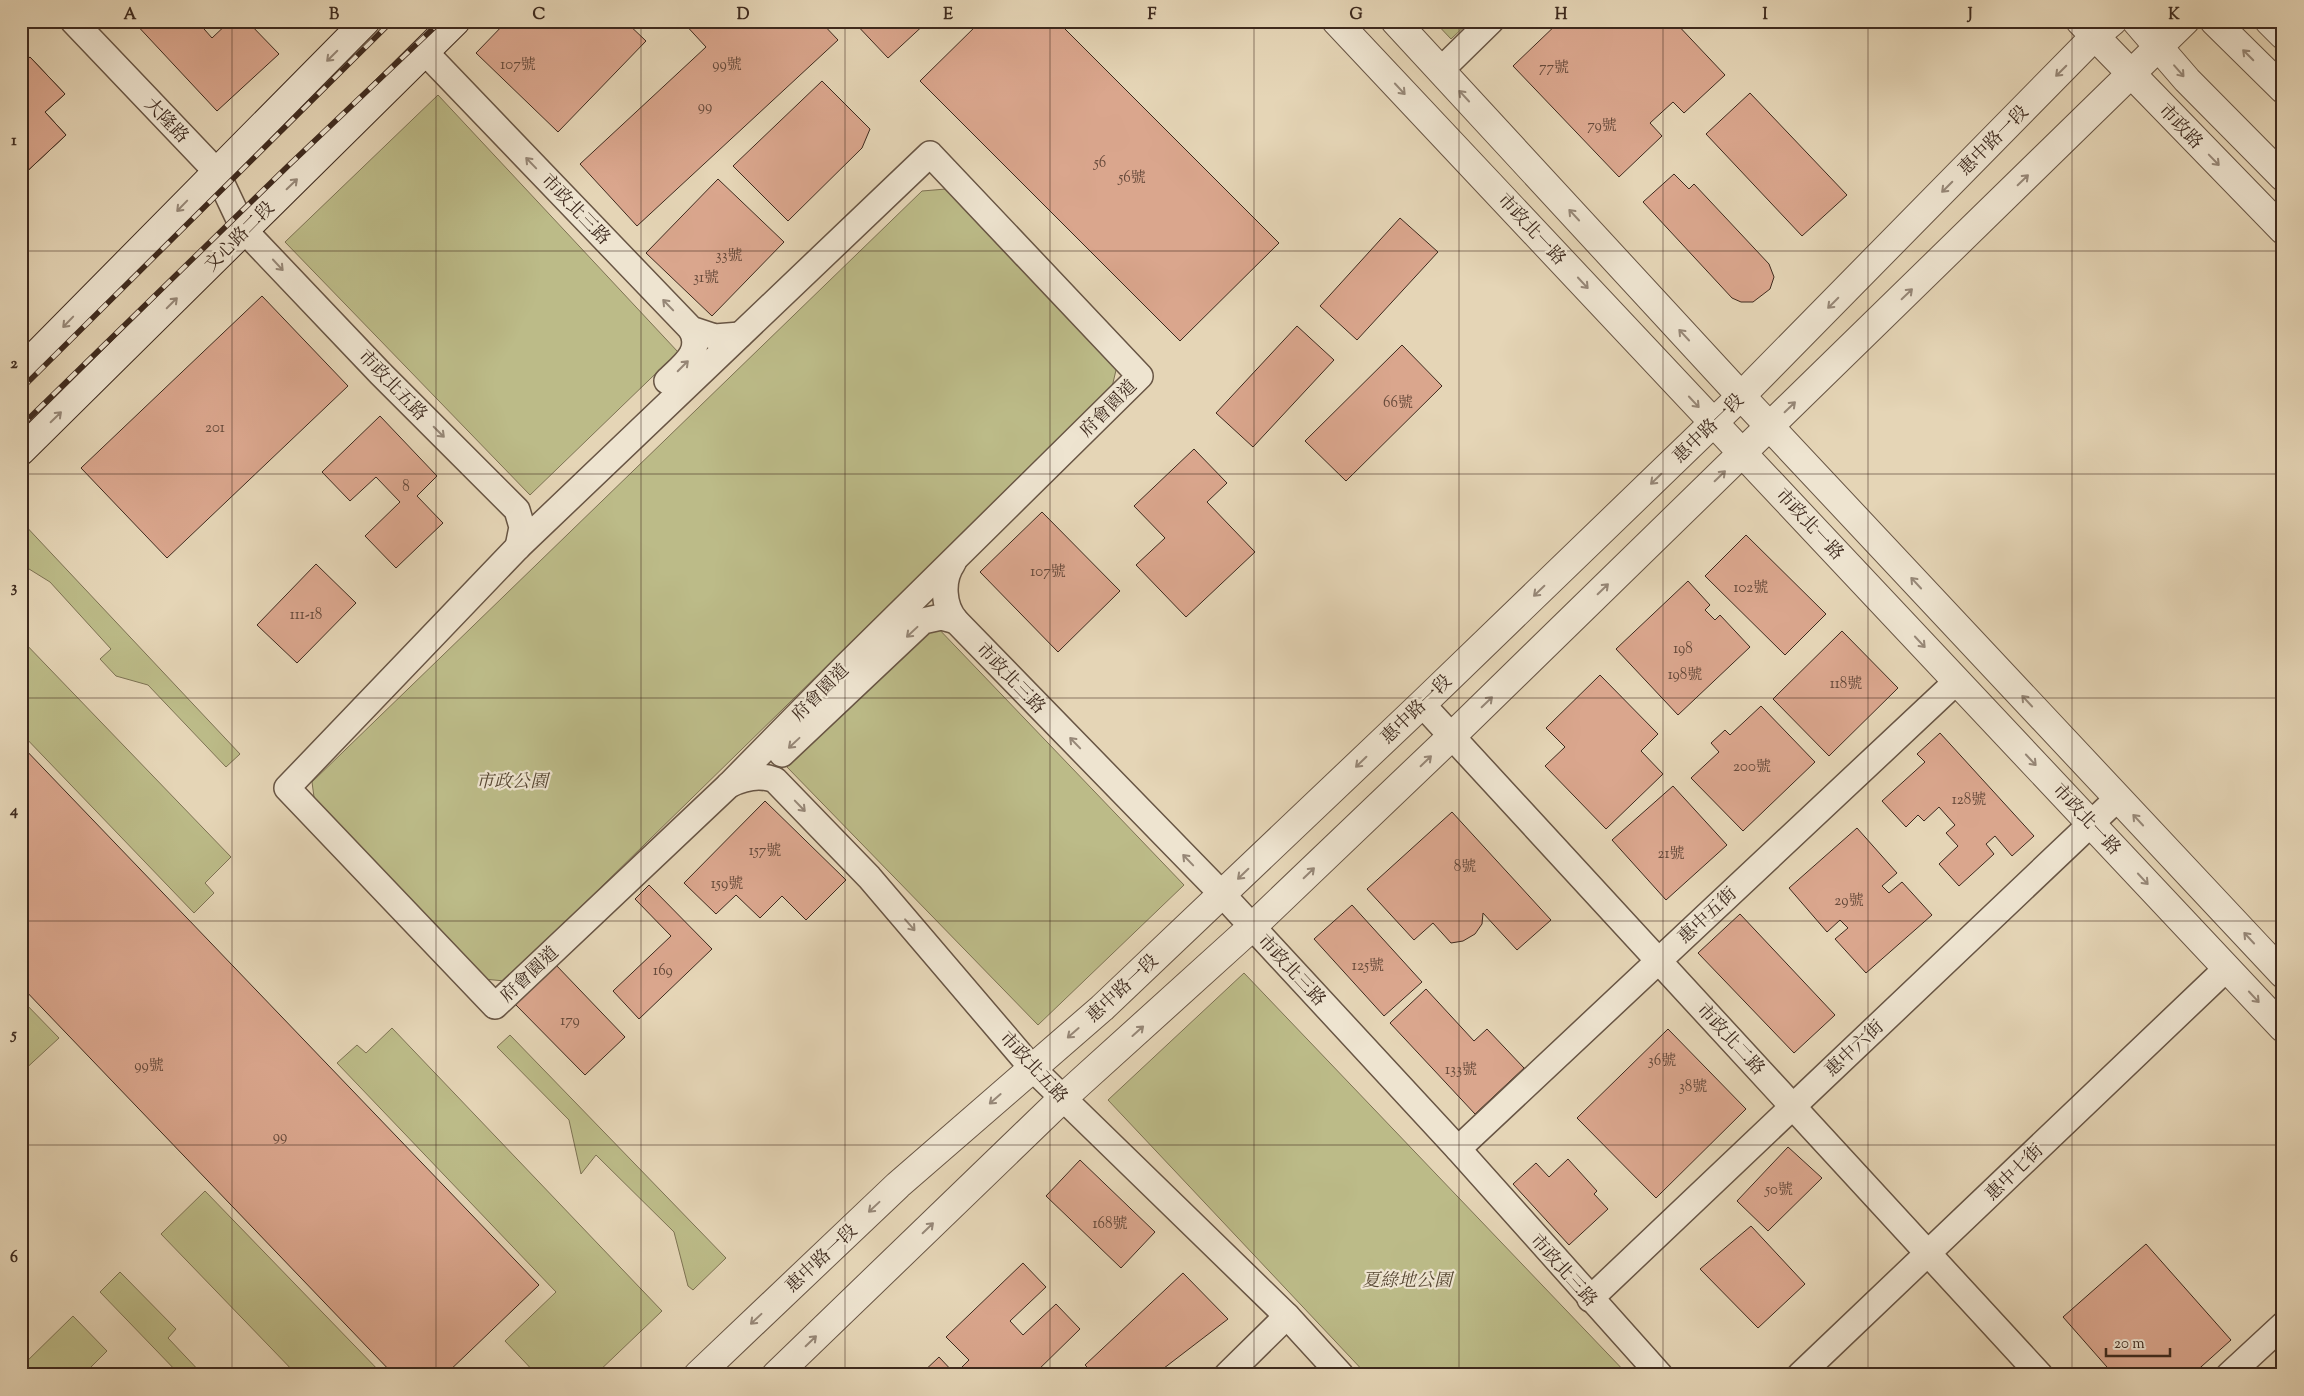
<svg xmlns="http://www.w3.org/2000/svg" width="2304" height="1396" viewBox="0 0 2304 1396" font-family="'Sorts Mill Goudy','Noto Serif TC',serif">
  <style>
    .green { fill: #bcbb88; stroke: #7d7253 }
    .building { fill: #daa68d; stroke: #3e2a1e }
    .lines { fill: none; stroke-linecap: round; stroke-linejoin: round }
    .minor-casing { stroke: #685544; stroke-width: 28 }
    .tertiary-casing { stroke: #685544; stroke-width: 30 }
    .secondary-casing { stroke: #3e2a1e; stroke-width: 30 }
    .minor { stroke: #eee4d0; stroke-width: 25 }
    .tertiary { stroke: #eee4d0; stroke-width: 28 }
    .secondary { stroke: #eee4d0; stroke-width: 28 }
    .rail-casing { stroke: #3e2a1e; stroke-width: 5.5 }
    .rail { stroke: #eee4d0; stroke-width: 4; stroke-dasharray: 11; stroke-linecap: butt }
    .oneway { stroke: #968777 }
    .grid { fill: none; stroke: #3e2a1e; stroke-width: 1; stroke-opacity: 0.55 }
    .labels { text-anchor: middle; stroke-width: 4.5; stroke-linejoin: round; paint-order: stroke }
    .number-label { font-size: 15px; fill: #65493a }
    .street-label { font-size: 18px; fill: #3e2a1e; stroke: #eee4d0 }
    .park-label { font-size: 18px; font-style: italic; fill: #574733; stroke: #eee4d0 }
    .neatline { fill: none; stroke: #3e2a1e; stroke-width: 2 }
    .grid-label { font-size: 16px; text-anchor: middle; font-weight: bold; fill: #3e2a1e }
  </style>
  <rect width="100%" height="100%" fill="#e5d5b6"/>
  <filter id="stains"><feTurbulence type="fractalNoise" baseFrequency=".004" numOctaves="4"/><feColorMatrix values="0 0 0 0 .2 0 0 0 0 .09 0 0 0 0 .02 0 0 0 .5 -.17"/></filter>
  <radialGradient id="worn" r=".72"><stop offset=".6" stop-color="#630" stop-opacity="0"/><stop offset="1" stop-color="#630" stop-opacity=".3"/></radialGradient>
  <!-- green -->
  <g class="green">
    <polygon points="1434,21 1470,21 1451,39"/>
    <polygon points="438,95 678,352 530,495 285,242"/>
    <polygon points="946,189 1117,366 1112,387 505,981 483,979 316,812 312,782 922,191"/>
    <polygon points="21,521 240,754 226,767 148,685 116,676 100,659 111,649 50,582 21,564"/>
    <polygon points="934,624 1184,885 1038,1025 786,766"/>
    <polygon points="21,639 231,857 205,883 214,893 194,913 21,733"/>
    <polygon points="1244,973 1628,1375 1367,1375 1108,1100"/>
    <polygon points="21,999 59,1038 21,1073"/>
    <polygon points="392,1028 662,1311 595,1375 537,1375 505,1341 556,1292 337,1063 357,1045 366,1053"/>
    <polygon points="510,1035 726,1258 693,1290 688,1286 674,1232 596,1155 581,1174 569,1120 497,1047"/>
    <polygon points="205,1191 383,1375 297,1375 161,1234"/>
    <polygon points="120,1272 176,1329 168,1338 203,1375 180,1375 100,1292"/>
    <polygon points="73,1316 107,1351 83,1375 21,1375 21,1367"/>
  </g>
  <!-- building -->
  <g class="building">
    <polygon points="133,21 197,21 212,38 230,21 247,21 279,54 217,111"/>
    <polygon points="507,21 625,21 646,41 558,132 476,53"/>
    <polygon points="682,21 820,21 838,40 637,226 580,164 706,47"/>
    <polygon points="853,21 928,21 888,58"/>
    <polygon points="981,21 1057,21 1279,243 1180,341 920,81"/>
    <polygon points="1560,21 1674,21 1725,75 1684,113 1673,102 1650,123 1662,136 1619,177 1513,66"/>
    <polygon points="1710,21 1723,21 1716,28"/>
    <polygon points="30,57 65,94 45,112 66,135 21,177 21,65"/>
    <polygon points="30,57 65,94 45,112 66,135 21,177 21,65"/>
    <polygon points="822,81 870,129 862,148 788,221 733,166"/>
    <polygon points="1750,93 1847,195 1802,236 1706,134"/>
    <polygon points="1674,174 1689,189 1694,184 1769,264 1774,277 1770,289 1753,302 1741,302 1732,298 1643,202"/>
    <polygon points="718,179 784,242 712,316 646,253"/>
    <polygon points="21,216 29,224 21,231"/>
    <polygon points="21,216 29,224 21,231"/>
    <polygon points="1400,218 1438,252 1357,340 1320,306"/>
    <polygon points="262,296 348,386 167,558 81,468"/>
    <polygon points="1297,326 1334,360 1253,447 1216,413"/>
    <polygon points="1402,345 1442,386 1346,481 1305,441"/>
    <polygon points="380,416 437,476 417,496 443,523 396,568 365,536 400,502 376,477 350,501 322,472"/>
    <polygon points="1194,449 1227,483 1207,502 1255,552 1186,617 1136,565 1165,538 1134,506"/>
    <polygon points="1042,512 1120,591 1058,652 980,572"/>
    <polygon points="1746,535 1826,614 1785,655 1705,576"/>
    <polygon points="316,564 356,603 297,663 257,625"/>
    <polygon points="1688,581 1710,605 1705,610 1715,620 1720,615 1750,647 1678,715 1616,649"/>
    <polygon points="1842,631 1898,688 1829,756 1773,699"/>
    <polygon points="1600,675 1658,734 1641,751 1663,774 1606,829 1545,766 1565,747 1546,728"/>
    <polygon points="1761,706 1815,762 1743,831 1691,778 1719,752 1711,743 1725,730 1730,735"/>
    <polygon points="1940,733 2034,836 2012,856 1995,836 1986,844 1994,854 1959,886 1939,864 1958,846 1946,833 1955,825 1939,807 1924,821 1918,815 1906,827 1882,801 1925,762 1917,754"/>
    <polygon points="21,745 539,1285 445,1375 394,1375 21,986"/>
    <polygon points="1673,786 1727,845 1666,900 1612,840"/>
    <polygon points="765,801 846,880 806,920 782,896 760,918 736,895 716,914 684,883"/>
    <polygon points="1452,812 1551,920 1517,950 1483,913 1482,924 1475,934 1463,941 1451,943 1433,923 1414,940 1367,889"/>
    <polygon points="1857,828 1897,873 1882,886 1889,893 1902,882 1932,915 1866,973 1835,939 1848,928 1840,920 1827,932 1789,888"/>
    <polygon points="649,885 712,949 639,1019 613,991 671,936 635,899"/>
    <polygon points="1352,905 1422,982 1384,1016 1314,939"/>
    <polygon points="1740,914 1835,1015 1794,1053 1698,953"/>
    <polygon points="555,964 625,1037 585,1075 514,1003"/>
    <polygon points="1426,989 1474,1041 1487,1029 1524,1068 1475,1114 1390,1023"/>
    <polygon points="1668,1029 1746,1109 1656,1198 1577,1118"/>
    <polygon points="1788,1147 1822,1178 1768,1231 1737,1201"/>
    <polygon points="1568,1159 1597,1191 1594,1194 1608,1209 1569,1245 1513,1184 1536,1163 1549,1177"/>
    <polygon points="1080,1160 1155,1232 1121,1268 1046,1196"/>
    <polygon points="1751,1226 1805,1284 1758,1328 1700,1269"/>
    <polygon points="2146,1244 2231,1340 2192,1375 2114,1375 2063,1317"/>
    <polygon points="1023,1263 1046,1287 1010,1321 1023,1335 1056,1304 1080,1329 1033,1375 920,1375 939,1357 955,1374 969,1360 946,1337"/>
    <polygon points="1183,1273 1228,1319 1155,1375 1086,1375 1090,1370 1085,1365"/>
  </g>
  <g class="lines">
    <defs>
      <g id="minor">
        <polyline points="73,21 216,171 244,230 381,374 517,510 522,527 518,547"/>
        <polyline points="425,52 691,329 715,337 740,335"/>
        <polyline points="1441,70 1491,21"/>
        <polygon points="930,154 1140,376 845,667 729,785 495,1006 287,788 518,547"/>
        <path d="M 667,381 C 682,366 704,352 691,329"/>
        <path d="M 953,563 C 941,580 943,606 956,621 L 1222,894 L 1458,1149 L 1660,1375"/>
        <polyline points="1422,704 2040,1375"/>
        <polyline points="782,754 923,621 941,617 956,621"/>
        <path d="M 729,785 C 743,778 760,774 775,780 L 869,877 L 1032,1068 L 1287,1316 L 1341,1375"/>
        <polyline points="1458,1149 1957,681"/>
        <polyline points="1590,1299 2118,798"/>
        <polyline points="1227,1375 1287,1316"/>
        <polyline points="1800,1375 2227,968"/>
        <polyline points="2229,1375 2283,1325"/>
      </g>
      <g id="tertiary">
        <polyline points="1336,21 2283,1028"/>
        <polyline points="1395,21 1741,396 2283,974"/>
        <polyline points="2080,21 2283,230"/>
        <polyline points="2136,21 2187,80 2283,177"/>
        <polyline points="2214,21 2283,89"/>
        <polyline points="2269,21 2283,35"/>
        <polyline points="698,1375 898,1185 1102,1008 1422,704 1741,396 2095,36 2113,21"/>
        <polyline points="776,1375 1063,1098 1252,927 1452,736 2185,21"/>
      </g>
      <g id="secondary">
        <polyline points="21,370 366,21"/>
        <polyline points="21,451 456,21"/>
      </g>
    </defs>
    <!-- minor casing -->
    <use href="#minor" class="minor-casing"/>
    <!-- tertiary casing -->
    <use href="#tertiary" class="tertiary-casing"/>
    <!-- secondary casing -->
    <use href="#secondary" class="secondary-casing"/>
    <!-- minor -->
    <use href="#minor" class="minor"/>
    <!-- tertiary -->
    <use href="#tertiary" class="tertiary"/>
    <!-- secondary -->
    <use href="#secondary" class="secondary"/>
    <defs>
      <g id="rail">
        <polyline points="21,389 392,21"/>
        <polyline points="21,426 288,166 441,21"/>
      </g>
    </defs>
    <!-- rail casing -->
    <use href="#rail" class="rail-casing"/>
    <!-- rail -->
    <use href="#rail" class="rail"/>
  </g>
  <!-- one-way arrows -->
  <defs><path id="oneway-shaft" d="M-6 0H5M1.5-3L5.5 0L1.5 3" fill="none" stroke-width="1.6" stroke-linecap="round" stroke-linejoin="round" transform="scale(1.25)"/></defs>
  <g class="oneway">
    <use href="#oneway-shaft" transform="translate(2248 55) rotate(-135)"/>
    <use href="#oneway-shaft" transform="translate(332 56) rotate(135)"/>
    <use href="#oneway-shaft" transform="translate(2061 71) rotate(135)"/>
    <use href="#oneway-shaft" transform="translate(2179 71) rotate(49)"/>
    <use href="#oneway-shaft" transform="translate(1400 89) rotate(47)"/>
    <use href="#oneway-shaft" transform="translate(1464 96) rotate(-133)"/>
    <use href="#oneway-shaft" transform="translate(2214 160) rotate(46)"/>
    <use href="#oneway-shaft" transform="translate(531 163) rotate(-134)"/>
    <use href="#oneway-shaft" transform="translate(2023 180) rotate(-44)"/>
    <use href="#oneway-shaft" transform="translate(292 184) rotate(-44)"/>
    <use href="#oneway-shaft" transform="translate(1947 187) rotate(135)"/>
    <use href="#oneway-shaft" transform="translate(182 206) rotate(134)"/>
    <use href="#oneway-shaft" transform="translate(1574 215) rotate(-133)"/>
    <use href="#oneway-shaft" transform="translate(278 265) rotate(47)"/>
    <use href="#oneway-shaft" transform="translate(1583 283) rotate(47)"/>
    <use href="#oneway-shaft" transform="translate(1907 294) rotate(-44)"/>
    <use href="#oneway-shaft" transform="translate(172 303) rotate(-45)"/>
    <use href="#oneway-shaft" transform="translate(1833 303) rotate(135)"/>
    <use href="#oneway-shaft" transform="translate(668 305) rotate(-134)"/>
    <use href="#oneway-shaft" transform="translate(68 322) rotate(134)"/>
    <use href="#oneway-shaft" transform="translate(1684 335) rotate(-133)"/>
    <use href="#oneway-shaft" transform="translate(683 366) rotate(-45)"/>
    <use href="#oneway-shaft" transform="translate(1694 402) rotate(47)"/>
    <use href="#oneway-shaft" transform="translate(1790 407) rotate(-44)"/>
    <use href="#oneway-shaft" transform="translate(56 417) rotate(-44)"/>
    <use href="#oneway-shaft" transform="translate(439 432) rotate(45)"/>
    <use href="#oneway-shaft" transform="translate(1720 476) rotate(-44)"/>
    <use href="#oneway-shaft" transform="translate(1656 479) rotate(136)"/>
    <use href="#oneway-shaft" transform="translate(1916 583) rotate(-133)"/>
    <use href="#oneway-shaft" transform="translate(1603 589) rotate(-44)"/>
    <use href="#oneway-shaft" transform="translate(1539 591) rotate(136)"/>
    <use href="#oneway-shaft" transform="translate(912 632) rotate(137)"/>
    <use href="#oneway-shaft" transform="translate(1920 642) rotate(47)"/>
    <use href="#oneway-shaft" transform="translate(2027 701) rotate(-133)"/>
    <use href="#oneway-shaft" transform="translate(1487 702) rotate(-44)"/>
    <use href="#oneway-shaft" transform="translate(794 743) rotate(137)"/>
    <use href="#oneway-shaft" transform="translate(1075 743) rotate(-134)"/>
    <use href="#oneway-shaft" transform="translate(2031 760) rotate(47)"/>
    <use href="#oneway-shaft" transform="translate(1426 761) rotate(-44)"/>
    <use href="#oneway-shaft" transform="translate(1361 762) rotate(136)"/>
    <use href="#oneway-shaft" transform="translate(800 806) rotate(46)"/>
    <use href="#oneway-shaft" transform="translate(2138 820) rotate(-133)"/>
    <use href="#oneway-shaft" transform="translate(1188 860) rotate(-134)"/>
    <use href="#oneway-shaft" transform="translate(1309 873) rotate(-44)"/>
    <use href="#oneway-shaft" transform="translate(1243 874) rotate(136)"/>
    <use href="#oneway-shaft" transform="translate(2143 879) rotate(47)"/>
    <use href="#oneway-shaft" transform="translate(910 925) rotate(49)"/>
    <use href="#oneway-shaft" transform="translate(2249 938) rotate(-133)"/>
    <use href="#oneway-shaft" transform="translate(2254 997) rotate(47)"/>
    <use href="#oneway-shaft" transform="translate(1138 1031) rotate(-42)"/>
    <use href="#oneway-shaft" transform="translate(1073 1033) rotate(139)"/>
    <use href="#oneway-shaft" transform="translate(995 1099) rotate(139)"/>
    <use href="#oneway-shaft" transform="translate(874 1207) rotate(137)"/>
    <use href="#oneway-shaft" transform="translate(928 1228) rotate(-44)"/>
    <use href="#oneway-shaft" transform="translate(756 1319) rotate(137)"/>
    <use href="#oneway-shaft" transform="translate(811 1341) rotate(-44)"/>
  </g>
  <!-- grid -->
  <path class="grid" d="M 232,21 L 232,1375M 436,21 L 436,1375M 641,21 L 641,1375M 845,21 L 845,1375M 1050,21 L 1050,1375M 1254,21 L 1254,1375M 1459,21 L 1459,1375M 1663,21 L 1663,1375M 1868,21 L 1868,1375M 2072,21 L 2072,1375M 21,251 L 2283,251M 21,474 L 2283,474M 21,698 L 2283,698M 21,921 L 2283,921M 21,1145 L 2283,1145"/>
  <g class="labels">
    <!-- number labels -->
    <g class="number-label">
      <text x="518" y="69">107號</text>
      <text x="727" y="69">99號</text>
      <text x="1554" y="72">77號</text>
      <text x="705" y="111">99</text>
      <text x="1602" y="130">79號</text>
      <text x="1100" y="167">56</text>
      <text x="1132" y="182">56號</text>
      <text x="729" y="260">33號</text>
      <text x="706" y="282">31號</text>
      <text x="1398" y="407">66號</text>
      <text x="215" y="432">201</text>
      <text x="406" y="491">8</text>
      <text x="1048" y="576">107號</text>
      <text x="1751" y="592">102號</text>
      <text x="306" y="619">111-18</text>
      <text x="1683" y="653">198</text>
      <text x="1685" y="679">198號</text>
      <text x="1846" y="688">118號</text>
      <text x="1752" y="771">200號</text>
      <text x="1969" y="804">128號</text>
      <text x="765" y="855">157號</text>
      <text x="1671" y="858">21號</text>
      <text x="1465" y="871">8號</text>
      <text x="727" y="888">159號</text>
      <text x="1849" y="905">29號</text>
      <text x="1368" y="970">125號</text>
      <text x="663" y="975">169</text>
      <text x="570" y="1025">179</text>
      <text x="1662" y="1065">36號</text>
      <text x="149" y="1070">99號</text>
      <text x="1461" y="1074">133號</text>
      <text x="1693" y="1091">38號</text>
      <text x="280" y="1141">99</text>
      <text x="1779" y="1194">50號</text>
      <text x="1110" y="1228">168號</text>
    </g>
    <!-- street labels -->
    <g class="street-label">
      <text transform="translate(167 120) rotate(46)" y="6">大隆路</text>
      <text transform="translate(2181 126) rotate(46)" y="6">市政路</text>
      <text transform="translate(1993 140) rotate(-45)" y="6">惠中路一段</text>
      <text transform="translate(576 209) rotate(46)" y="6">市政北三路</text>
      <text transform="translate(1532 229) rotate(47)" y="6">市政北一路</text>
      <text transform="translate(239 236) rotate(-45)" y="6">文心路二段</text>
      <text transform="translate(393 385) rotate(46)" y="6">市政北五路</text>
      <text transform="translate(1108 408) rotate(-45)" y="6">府會園道</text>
      <text transform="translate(1708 428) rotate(-44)" y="6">惠中路一段</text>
      <text transform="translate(1810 524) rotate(47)" y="6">市政北一路</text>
      <text transform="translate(1011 678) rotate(46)" y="6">市政北三路</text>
      <text transform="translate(820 692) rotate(-45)" y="6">府會園道</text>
      <text transform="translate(1416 709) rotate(-44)" y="6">惠中路一段</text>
      <text transform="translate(2087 819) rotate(47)" y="6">市政北一路</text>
      <text transform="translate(1707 915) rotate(-43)" y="6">惠中五街</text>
      <text transform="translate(1292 970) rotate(47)" y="6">市政北三路</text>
      <text transform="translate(529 974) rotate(-43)" y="6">府會園道</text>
      <text transform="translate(1122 988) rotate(-43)" y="6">惠中路一段</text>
      <text transform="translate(1731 1039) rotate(47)" y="6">市政北二路</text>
      <text transform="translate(1854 1048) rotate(-43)" y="6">惠中六街</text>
      <text transform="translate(1034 1067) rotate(47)" y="6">市政北五路</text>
      <text transform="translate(2014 1172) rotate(-44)" y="6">惠中七街</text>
      <text transform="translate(821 1258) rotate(-43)" y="6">惠中路一段</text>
      <text transform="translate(1564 1270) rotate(48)" y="6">市政北三路</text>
    </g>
    <!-- park labels -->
    <g class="park-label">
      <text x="512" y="787">市政公園</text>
      <text x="1407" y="1286">夏綠地公園</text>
    </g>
  </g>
  <!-- margin -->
  <rect width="2304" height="1396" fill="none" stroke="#e5d5b6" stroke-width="55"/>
  <!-- scale -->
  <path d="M2106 1348v8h64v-8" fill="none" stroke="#3e2a1e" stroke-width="2.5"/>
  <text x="2114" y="1348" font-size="15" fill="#3e2a1e" stroke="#eee4d0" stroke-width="4" paint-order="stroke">20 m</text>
  <rect x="28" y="28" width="2248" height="1340" class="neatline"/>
  <g class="grid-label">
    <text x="130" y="19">A</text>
    <text x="334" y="19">B</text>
    <text x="539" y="19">C</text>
    <text x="743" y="19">D</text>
    <text x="948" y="19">E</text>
    <text x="1152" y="19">F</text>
    <text x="1356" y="19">G</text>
    <text x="1561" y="19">H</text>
    <text x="1765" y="19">I</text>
    <text x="1970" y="19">J</text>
    <text x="2174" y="19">K</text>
    <text x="14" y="145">1</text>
    <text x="14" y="368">2</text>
    <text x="14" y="592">3</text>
    <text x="14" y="815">4</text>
    <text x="14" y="1039">5</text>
    <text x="14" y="1262">6</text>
  </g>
  <rect width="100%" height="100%" filter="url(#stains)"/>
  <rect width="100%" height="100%" fill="url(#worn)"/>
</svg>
